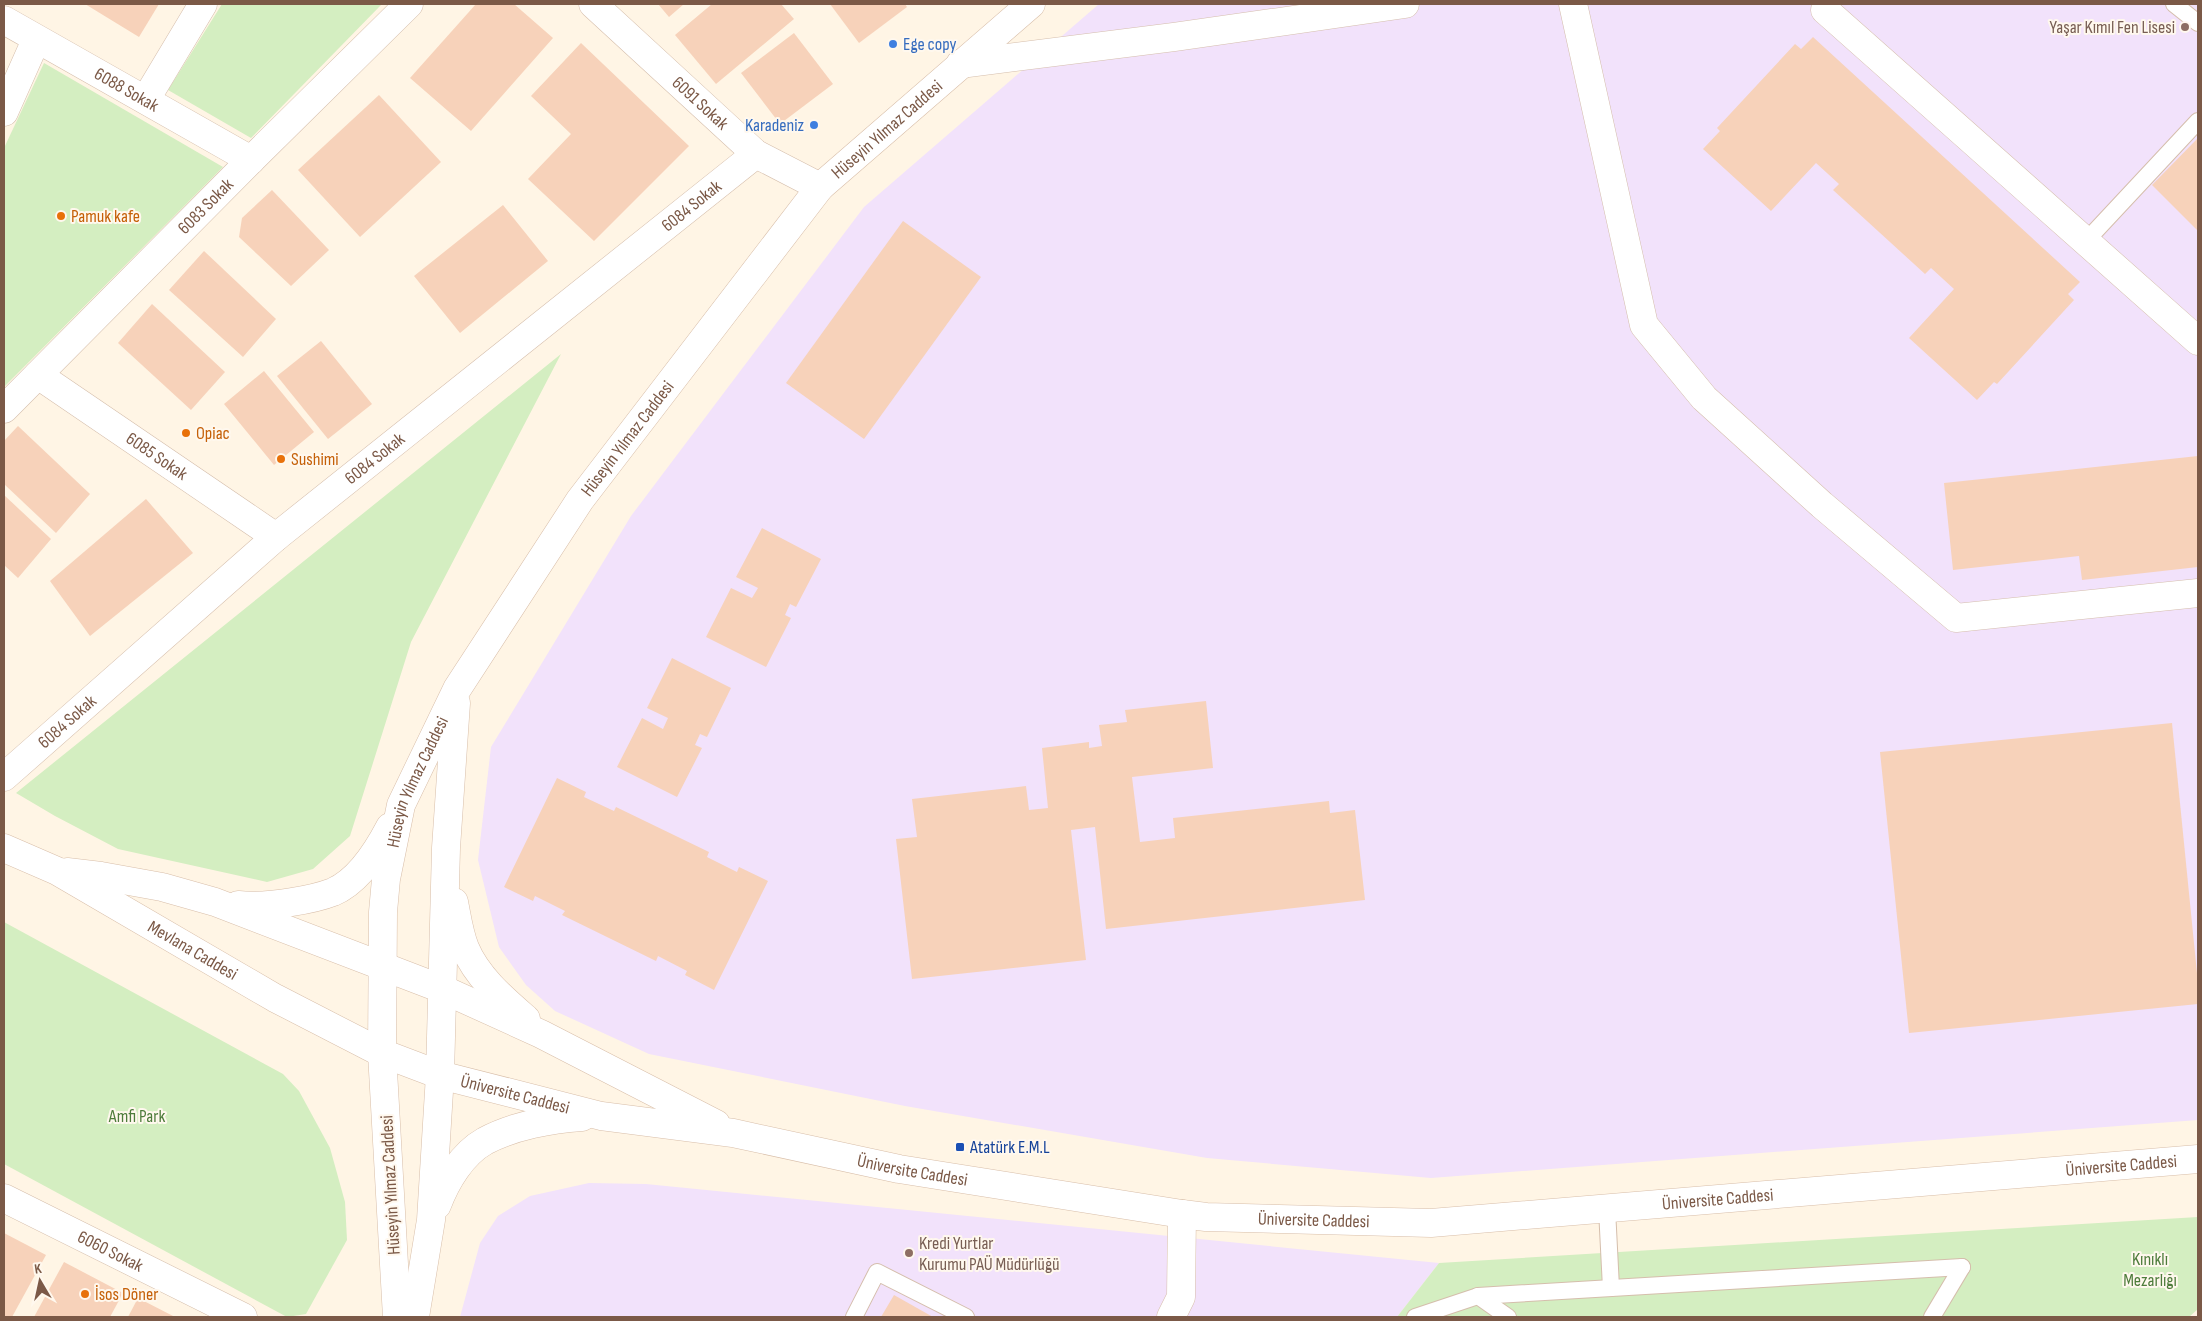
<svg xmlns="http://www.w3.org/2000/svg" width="2202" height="1321" viewBox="0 0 2202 1321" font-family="'Sofia Sans Condensed',sans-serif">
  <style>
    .education { fill: #f2e2fb }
    .green { fill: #d4eec1 }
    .building { fill: #f7d2ba }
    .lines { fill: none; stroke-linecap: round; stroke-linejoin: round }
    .lane-casing { stroke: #d5beac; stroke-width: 18 }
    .street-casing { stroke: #d5beac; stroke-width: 29 }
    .secondary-casing { stroke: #d8bea9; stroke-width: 29 }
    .lane { stroke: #fff; stroke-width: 16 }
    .street { stroke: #fff; stroke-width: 28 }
    .secondary { stroke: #fff; stroke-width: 28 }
    .education-dot { fill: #8d6e63; stroke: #fff8ee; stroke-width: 2 }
    .shop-dot { fill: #3f7fe0; stroke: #fff8ee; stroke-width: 2 }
    .food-dot { fill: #e8710a; stroke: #fff8ee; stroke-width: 2 }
    .transit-dot { fill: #1a4fb4; stroke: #fff8ee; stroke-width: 2 }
    .labels { text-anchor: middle; stroke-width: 4; stroke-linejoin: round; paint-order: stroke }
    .education-label { font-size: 18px; fill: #785e54; stroke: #fff8ee; text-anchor: end }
    .shop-label { font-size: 18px; fill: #366cbe; stroke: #fff8ee; text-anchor: start }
    .street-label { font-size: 18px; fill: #7b5947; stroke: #fff8ee }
    .food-label { font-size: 18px; fill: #c56008; stroke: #fff8ee; text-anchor: start }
    .park-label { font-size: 18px; fill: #4e7c3b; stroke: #fff8ee }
    .transit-label { font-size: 18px; fill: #164399; stroke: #fff8ee; text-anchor: start }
  </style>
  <rect width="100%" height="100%" fill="#fff5e5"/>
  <!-- education -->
  <g class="education">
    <polygon points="1099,4 2198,4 2198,1120 1431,1178 1207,1158 905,1106 649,1054 555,1011 526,985 499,947 478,860 491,747 631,516 864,207"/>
    <polygon points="589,1183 646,1184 1439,1263 1397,1317 460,1317 480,1243 498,1216 530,1196"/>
  </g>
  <!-- green -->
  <g class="green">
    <polygon points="222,4 382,4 251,138 168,90"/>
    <polygon points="44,63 223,167 4,387 4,148"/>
    <polygon points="561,354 411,642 350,836 313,869 267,882 118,849 55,816 16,793"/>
    <polygon points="4,922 283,1074 299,1091 330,1148 345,1202 347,1240 306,1314 287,1317 4,1164"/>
    <polygon points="2198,1217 2198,1309 2189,1317 1397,1317 1439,1263"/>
  </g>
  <!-- building -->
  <g class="building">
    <polygon points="85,4 159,4 139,37"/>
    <polygon points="476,4 514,4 553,38 471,131 410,78"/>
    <polygon points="658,4 684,4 669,17"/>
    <polygon points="712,4 781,4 794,19 716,84 675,35"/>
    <polygon points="830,4 905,4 907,7 859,43"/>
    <polygon points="794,33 833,84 780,124 741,73"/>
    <polygon points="1813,37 2080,282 2068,294 2074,300 1997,384 1994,382 1977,400 1909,338 1954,289 1931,268 1925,274 1833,190 1839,184 1816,163 1771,211 1703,149 1720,131 1717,128 1795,44 1801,49"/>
    <polygon points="581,43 689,146 594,241 528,179 571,134 531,96"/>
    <polygon points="379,95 441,162 360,237 298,170"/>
    <polygon points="2198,138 2198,231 2152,185"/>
    <polygon points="272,190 329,250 291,286 239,237 242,218"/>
    <polygon points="503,205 548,261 460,333 414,276"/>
    <polygon points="903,221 981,277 864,439 786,383"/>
    <polygon points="204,251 276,319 243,357 169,290"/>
    <polygon points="152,304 225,372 191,410 118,343"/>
    <polygon points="321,341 372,404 328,439 277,376"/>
    <polygon points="264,371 314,432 274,465 224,404"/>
    <polygon points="18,426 90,494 56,533 4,484 4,441"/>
    <polygon points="2198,456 2198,567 2082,580 2079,556 1953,570 1944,483"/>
    <polygon points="4,495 51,539 18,578 4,565"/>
    <polygon points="146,499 193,553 90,636 50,581"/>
    <polygon points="762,528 821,559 796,607 790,604 785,615 791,618 766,667 706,637 731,588 752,598 758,588 736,577"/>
    <polygon points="672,658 731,688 707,737 700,734 695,745 702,748 677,797 617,767 642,718 663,729 668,718 647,708"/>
    <polygon points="1206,701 1213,768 1132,777 1140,842 1175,838 1173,818 1329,801 1330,813 1355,810 1365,900 1106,929 1095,827 1071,830 1086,960 912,979 896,839 917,837 912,799 1026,786 1029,810 1048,808 1042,748 1089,742 1089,748 1102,746 1099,725 1127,722 1125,710"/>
    <polygon points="2172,723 2198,983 2198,1004 1909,1033 1880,752"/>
    <polygon points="557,778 586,792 584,797 614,811 616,807 709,852 707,857 737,872 739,867 768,881 714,990 685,975 687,971 658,956 656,961 562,915 565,911 535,896 533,901 504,887"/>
    <polygon points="4,1233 46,1255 12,1317 4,1317"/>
    <polygon points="64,1262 123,1293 110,1317 34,1317"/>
    <polygon points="894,1295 933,1317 881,1317"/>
    <polygon points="138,1298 175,1317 128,1317"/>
  </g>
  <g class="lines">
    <defs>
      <g id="lane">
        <polyline points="2174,4 2198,23"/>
        <polyline points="2086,241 2198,121"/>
        <polyline points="1607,1209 1611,1288"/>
        <polyline points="1478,1296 1508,1317"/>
        <polyline points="854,1317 877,1272 966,1317"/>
        <polyline points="1415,1317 1478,1296 1962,1267"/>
        <polyline points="1932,1317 1962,1267"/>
      </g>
      <g id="street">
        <path id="s1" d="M 593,4 L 756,154 L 820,187"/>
        <polyline points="1573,4 1644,325 1704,398 1822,505 1956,618 2198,593"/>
        <polyline points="1825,10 2198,341"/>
        <path id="s2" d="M 4,20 L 251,160"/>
        <polyline points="960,64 1174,37 1405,4"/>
        <polyline points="146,99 203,4"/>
        <polyline points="4,112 36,40"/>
        <path id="s3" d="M 38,375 L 276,537"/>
        <path id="s4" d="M 4,409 L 251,160 L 409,4"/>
        <path id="s5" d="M 4,777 L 276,537 L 756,154"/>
        <path id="s6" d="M 4,1198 L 243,1317"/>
      </g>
      <g id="secondary">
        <path id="s7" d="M 4,848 L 57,871 L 275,998 L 382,1053 L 440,1075 L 601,1116 L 733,1133 L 899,1169 L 1182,1214 L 1206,1217 L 1431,1223 L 2198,1159"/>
        <polyline points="67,872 101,876 162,887 215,902 442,989 541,1034 716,1124"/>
        <path d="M 454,902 C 457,917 459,933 465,948 C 477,977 503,999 526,1019"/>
        <path d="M 238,905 C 256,907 274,905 292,902 C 305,900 320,897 333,892 C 359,881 378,850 390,827"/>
        <path d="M 437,1205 C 446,1181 462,1154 485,1141 C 513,1126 551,1119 582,1117"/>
        <path id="s8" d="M 397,1317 L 382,1053 L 383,912 L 386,879 L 401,805 L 457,689 L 580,500 L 820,187 L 1031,4"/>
        <polyline points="415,1317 431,1220 440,1075 446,848 456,703"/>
        <polyline points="1171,1317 1181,1297 1182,1214"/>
      </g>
    </defs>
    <!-- lane casing -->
    <use href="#lane" class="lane-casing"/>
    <!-- street casing -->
    <use href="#street" class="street-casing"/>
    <!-- secondary casing -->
    <use href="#secondary" class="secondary-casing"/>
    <!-- lane -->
    <use href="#lane" class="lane"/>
    <!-- street -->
    <use href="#street" class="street"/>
    <!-- secondary -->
    <use href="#secondary" class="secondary"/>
  </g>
  <!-- markers -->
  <g class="education-dot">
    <circle cx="2185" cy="27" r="5"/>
    <circle cx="909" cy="1253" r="5"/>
  </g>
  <g class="shop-dot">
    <circle cx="893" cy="44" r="5"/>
    <circle cx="814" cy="125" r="5"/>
  </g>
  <g class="food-dot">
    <circle cx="61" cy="216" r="5"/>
    <circle cx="186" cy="433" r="5"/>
    <circle cx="281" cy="459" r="5"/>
    <circle cx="85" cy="1294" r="5"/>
  </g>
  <rect class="transit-dot" x="955" y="1142" width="10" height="10" rx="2.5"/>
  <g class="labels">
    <!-- education labels -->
    <g class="education-label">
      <text x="2175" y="33">Yaşar Kımıl Fen Lisesi</text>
      <text x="919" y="1249" text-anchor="start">Kredi Yurtlar<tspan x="919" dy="21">Kurumu PAÜ Müdürlüğü</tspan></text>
    </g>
    <!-- shop labels -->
    <g class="shop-label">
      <text x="903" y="50">Ege copy</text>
      <text x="804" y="131" text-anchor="end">Karadeniz</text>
    </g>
    <!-- street labels -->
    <g class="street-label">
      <text dy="6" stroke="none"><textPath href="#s2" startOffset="141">6088 Sokak</textPath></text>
      <text dy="6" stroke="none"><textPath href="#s1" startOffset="146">6091 Sokak</textPath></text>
      <text dy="6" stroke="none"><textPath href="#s8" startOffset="1351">Hüseyin Yılmaz Caddesi</textPath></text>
      <text dy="6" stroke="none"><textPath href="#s4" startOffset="286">6083 Sokak</textPath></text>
      <text dy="6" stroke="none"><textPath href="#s5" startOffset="894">6084 Sokak</textPath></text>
      <text dy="6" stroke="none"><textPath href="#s8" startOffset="946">Hüseyin Yılmaz Caddesi</textPath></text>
      <text dy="6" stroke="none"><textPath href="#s3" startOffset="144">6085 Sokak</textPath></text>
      <text dy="6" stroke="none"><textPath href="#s5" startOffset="489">6084 Sokak</textPath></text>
      <text dy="6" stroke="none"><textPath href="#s5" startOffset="84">6084 Sokak</textPath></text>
      <text dy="6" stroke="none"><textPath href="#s8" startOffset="541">Hüseyin Yılmaz Caddesi</textPath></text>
      <text dy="6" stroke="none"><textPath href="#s7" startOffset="215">Mevlana Caddesi</textPath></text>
      <text dy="6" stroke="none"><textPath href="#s7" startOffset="570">Üniversite Caddesi</textPath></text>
      <text dy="6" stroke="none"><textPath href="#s7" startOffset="2190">Üniversite Caddesi</textPath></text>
      <text dy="6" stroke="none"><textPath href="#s7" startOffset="975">Üniversite Caddesi</textPath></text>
      <text transform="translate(390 1185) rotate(-93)" y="6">Hüseyin Yılmaz Caddesi</text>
      <text dy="6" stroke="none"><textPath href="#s7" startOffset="1785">Üniversite Caddesi</textPath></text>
      <text dy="6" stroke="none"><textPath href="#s7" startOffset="1380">Üniversite Caddesi</textPath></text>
      <text dy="6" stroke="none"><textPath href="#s6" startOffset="119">6060 Sokak</textPath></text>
    </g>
    <!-- food labels -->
    <g class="food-label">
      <text x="71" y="222">Pamuk kafe</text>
      <text x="196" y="439">Opiac</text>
      <text x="291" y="465">Sushimi</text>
      <text x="95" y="1300">İsos Döner</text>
    </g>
    <!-- park labels -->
    <g class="park-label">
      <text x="137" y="1122">Amfi Park</text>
      <text x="2150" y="1265">Kınıklı<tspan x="2150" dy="21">Mezarlığı</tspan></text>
    </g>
    <!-- transit labels -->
    <g class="transit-label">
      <text x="970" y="1153">Atatürk E.M.L</text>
    </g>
  </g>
  <!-- border -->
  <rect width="2202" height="1321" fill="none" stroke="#7b5947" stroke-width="10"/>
  <!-- north arrow -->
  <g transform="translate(40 1281) rotate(351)" stroke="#fff8ee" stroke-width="4" paint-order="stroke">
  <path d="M0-4L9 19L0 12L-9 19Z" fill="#7b5947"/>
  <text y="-8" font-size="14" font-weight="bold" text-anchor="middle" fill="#7b5947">K</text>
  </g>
</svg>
